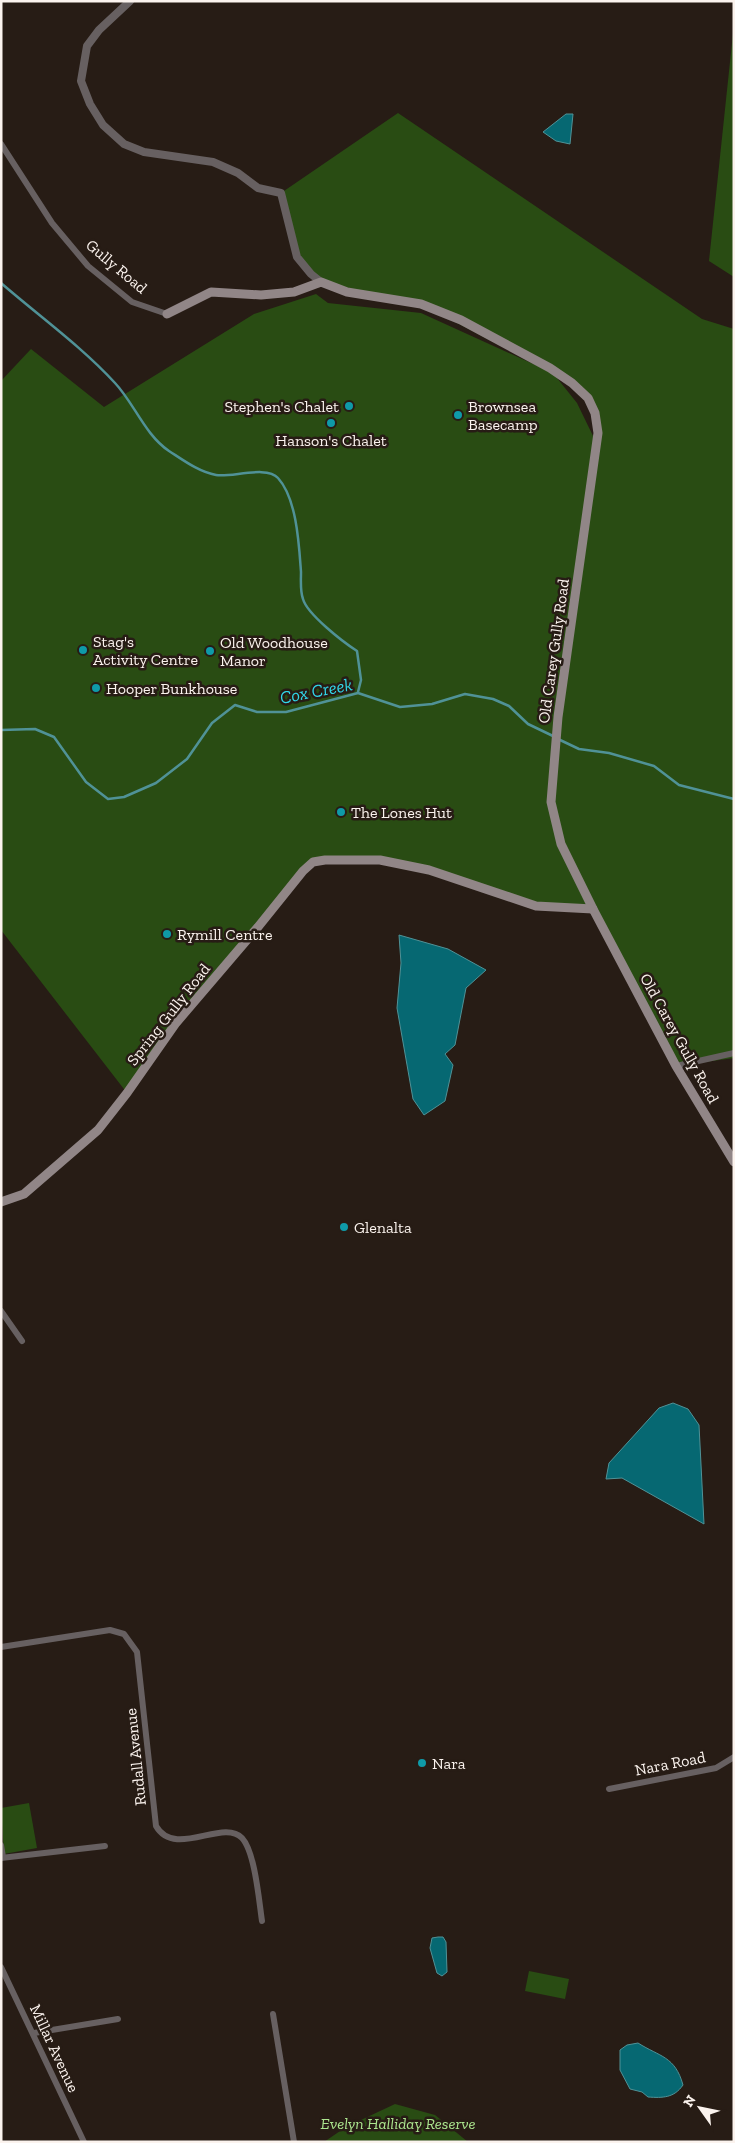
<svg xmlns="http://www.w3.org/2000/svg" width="735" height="2143" viewBox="0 0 735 2143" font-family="'Zilla Slab',serif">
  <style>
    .green { fill: #294c13 }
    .water { fill: #066872; stroke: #509297 }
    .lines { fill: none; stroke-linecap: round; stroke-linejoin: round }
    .stream { stroke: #509297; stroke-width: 2.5 }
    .minor { stroke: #676061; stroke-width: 6 }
    .tertiary { stroke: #676061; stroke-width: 8 }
    .secondary { stroke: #918687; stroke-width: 9 }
    .culture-dot { fill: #0f9aa8; stroke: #271c15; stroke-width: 2 }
    .labels { text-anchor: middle; stroke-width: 5; stroke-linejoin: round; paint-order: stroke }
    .street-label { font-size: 16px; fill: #fbf3ee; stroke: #271c15 }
    .poi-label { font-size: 16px; fill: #fbf3ee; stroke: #271c15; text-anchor: start }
    .park-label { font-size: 16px; font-style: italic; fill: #ace68f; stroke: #271c15 }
    .water-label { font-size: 18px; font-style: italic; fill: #31d7e9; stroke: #271c15 }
  </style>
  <rect width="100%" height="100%" fill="#271c15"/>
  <!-- green -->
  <g class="green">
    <polygon points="734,24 734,277 709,261"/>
    <polygon points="398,113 702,319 734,329 734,1058 676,1066 593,909 536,906 380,860 313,862 176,1023 127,1093 1,930 1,381 31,349 104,407 254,314 316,294 328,303 421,313 553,373 577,403 594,438 598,433 595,413 571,383 421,304 381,298 320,281 297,257 281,193"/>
    <polygon points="29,1803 37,1848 4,1854 1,1808"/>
    <polygon points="529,1971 569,1979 565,1999 525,1991"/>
    <polygon points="395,2104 435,2115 468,2142 324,2142 346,2127"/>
  </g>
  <!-- water -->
  <g class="water">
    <polygon points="566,114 573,114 570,144 556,141 543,132"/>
    <polygon points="399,935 448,949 486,970 466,988 455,1045 445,1054 453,1065 445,1101 424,1115 413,1099 397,1008 401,963"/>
    <polygon points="673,1403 688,1409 699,1425 704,1524 622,1478 606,1479 609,1463 659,1408"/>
    <polygon points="438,1937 443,1937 446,1942 447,1972 442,1976 437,1973 430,1948 432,1938"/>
    <path d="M 638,2043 C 660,2057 675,2056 683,2085 C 674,2098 663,2098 648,2097 L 642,2092 L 630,2089 L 620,2070 L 620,2050 L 627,2045 Z"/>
  </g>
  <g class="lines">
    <!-- stream -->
    <g class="stream">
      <path d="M 1,283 C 39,316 81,346 115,383 C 134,403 145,435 169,451 C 183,460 199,472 216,475 C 230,478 267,465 278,478 C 297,499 299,545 301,572 C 301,580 300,591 303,599 C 307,614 343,642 357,651 L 361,680 L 358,692"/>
      <polyline points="1,730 35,729 54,737 86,782 108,799 124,797 156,783 187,759 212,723 235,705 257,712 286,712 358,693 400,707 432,704 465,694 493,699 509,706 528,724 553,736"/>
      <polyline points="558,739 579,749 609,753 654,766 679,785 734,799"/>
    </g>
    <!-- minor -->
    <g class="minor">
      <polyline points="1,144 52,223 88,266 132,302 167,314"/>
      <polyline points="676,1066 734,1053"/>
      <polyline points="1,1311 22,1341"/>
      <path d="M 1,1647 L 110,1630 L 124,1634 L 137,1652 L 156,1826 C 175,1859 223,1818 242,1838 C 255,1852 259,1901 262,1921"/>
      <polyline points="609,1789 716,1768 734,1757"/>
      <polyline points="1,1845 3,1857"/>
      <polyline points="1,1858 105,1846"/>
      <polyline points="1,1967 84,2142"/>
      <polyline points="273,2014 294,2142"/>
      <polyline points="34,2033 118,2019"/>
    </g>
    <!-- tertiary -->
    <polyline class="tertiary" points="130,1 99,30 87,46 81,81 90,104 103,125 124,144 144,152 213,162 238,173 258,188 281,193 297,257 311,274 321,282"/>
    <!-- secondary -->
    <g class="secondary">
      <polyline points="167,314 211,292 261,295 294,292 321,282 347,292 421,304 461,320 550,368 572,383 588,398 595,413 598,433 558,717 551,802 561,844 593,909 676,1066 734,1162"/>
      <polyline points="1,1202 24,1194 98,1130 127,1093 176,1023 258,927 303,871 313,862 325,860 380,860 429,870 536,906 593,909"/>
    </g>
  </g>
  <!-- markers -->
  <g class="culture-dot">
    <circle cx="349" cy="406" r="5"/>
    <circle cx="458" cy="415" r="5"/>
    <circle cx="331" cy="423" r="5"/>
    <circle cx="83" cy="650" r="5"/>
    <circle cx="210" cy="651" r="5"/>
    <circle cx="96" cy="688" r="5"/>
    <circle cx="341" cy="812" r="5"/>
    <circle cx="167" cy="934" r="5"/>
    <circle cx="344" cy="1227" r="5"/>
    <circle cx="422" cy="1763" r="5"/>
  </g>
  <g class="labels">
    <!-- street labels -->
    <g class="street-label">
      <text transform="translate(117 266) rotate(40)" y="6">Gully Road</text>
      <text transform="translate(553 651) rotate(-82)" y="6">Old Carey Gully Road</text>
      <text transform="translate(168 1014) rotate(-52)" y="6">Spring Gully Road</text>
      <text transform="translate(680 1038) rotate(61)" y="6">Old Carey Gully Road</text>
      <text transform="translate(135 1757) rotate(-96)" y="6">Rudall Avenue</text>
      <text transform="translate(670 1763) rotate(-11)" y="6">Nara Road</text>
      <text transform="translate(55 2048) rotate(65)" y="6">Millar Avenue</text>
    </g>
    <!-- poi labels -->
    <g class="poi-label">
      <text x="339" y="412" text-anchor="end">Stephen's Chalet</text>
      <text x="468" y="412">Brownsea<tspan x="468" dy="18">Basecamp</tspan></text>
      <text x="331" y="446" text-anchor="middle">Hanson's Chalet</text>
      <text x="93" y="647">Stag's<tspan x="93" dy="18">Activity Centre</tspan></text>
      <text x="220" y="648">Old Woodhouse<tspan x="220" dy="18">Manor</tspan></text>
      <text x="106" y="694">Hooper Bunkhouse</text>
      <text x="351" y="818">The Lones Hut</text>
      <text x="177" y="940">Rymill Centre</text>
      <text x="354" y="1233">Glenalta</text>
      <text x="432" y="1769">Nara</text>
    </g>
    <!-- park labels -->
    <g class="park-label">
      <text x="398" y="2129">Evelyn Halliday Reserve</text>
    </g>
    <!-- water labels -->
    <g class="water-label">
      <text transform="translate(316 691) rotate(-11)" y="6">Cox Creek</text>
    </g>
  </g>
  <!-- border -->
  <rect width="735" height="2143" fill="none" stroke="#fbf3ee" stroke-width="5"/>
  <!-- north arrow -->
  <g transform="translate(700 2108) rotate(303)" stroke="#271c15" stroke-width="4" paint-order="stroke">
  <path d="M0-4L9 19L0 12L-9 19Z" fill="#fbf3ee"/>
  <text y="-8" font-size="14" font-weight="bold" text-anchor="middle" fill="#fbf3ee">N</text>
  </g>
</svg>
